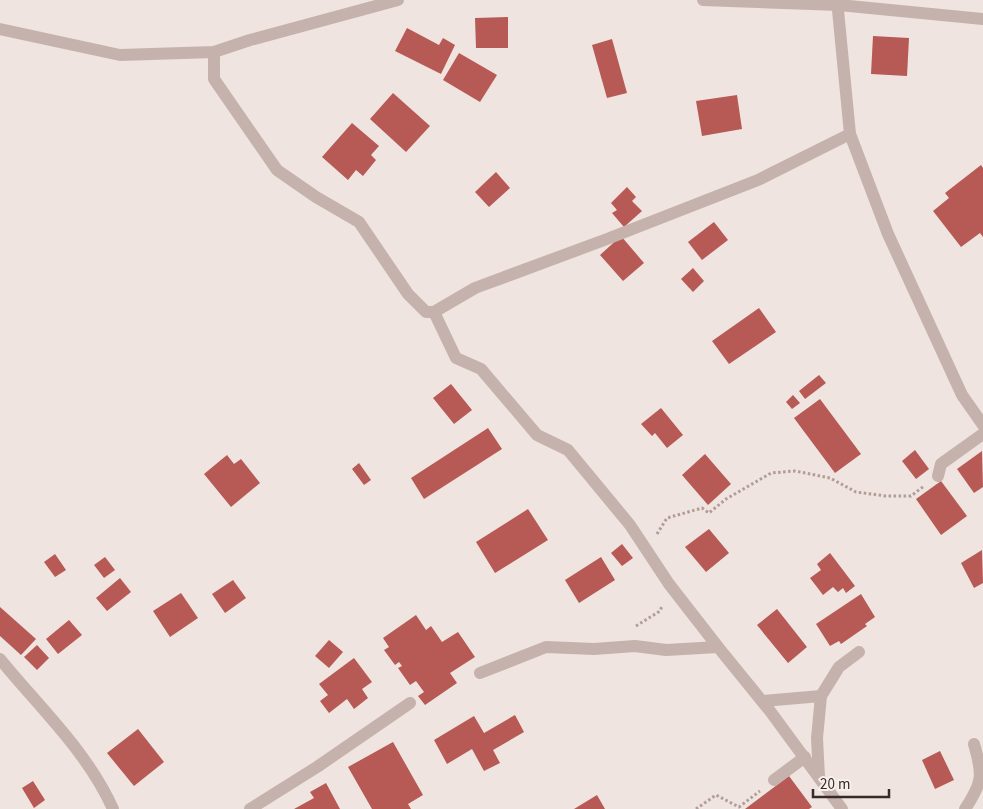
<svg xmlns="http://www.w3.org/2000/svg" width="983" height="809" viewBox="0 0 983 809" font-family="'Source Sans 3',sans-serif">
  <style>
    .building { fill: #b75955 }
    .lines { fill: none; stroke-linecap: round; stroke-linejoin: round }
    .path { stroke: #b29c96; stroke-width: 3; stroke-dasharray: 2.5 2.5; stroke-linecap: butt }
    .street { stroke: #c6b2ac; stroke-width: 12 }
  </style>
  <rect width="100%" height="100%" fill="#efe4df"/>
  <!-- building -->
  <g class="building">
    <polygon points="508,17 508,48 476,48 475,18"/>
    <polygon points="407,28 439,45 443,38 455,45 441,74 395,51"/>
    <polygon points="873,36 909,38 907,76 871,74"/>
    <polygon points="612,39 627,93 607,98 592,45"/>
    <polygon points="459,53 497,75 480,102 443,80"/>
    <polygon points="393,93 430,126 406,152 370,119"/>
    <polygon points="737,95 742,129 702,136 696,101"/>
    <polygon points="352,123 379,146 371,155 376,160 363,176 356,170 348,180 322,157"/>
    <polygon points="981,165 983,168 983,237 980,233 961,247 933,211 949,198 945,193"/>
    <polygon points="496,172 510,188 489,207 475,192"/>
    <polygon points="627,187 636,197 632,201 642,211 624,227 612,213 617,210 611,203"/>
    <polygon points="714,222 728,240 702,260 688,242"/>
    <polygon points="621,236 644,263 623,281 600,255"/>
    <polygon points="693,268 704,281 693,292 681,279"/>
    <polygon points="759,308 776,332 729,364 712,341"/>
    <polygon points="819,375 826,383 805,399 799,391"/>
    <polygon points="451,384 472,410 454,424 433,398"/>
    <polygon points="793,395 800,403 792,409 786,402"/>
    <polygon points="820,399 861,454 835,473 794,418"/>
    <polygon points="661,408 683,435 667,448 655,433 652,436 641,424"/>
    <polygon points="488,428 502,449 424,499 411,478"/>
    <polygon points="915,450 929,469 916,479 902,461"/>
    <polygon points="982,451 983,487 974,493 957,469"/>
    <polygon points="705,454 731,484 708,505 682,475"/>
    <polygon points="227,455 234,464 241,459 260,483 231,507 204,474"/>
    <polygon points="359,463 371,480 364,485 352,469"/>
    <polygon points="941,481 967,516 941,535 916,499"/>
    <polygon points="528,509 548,540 495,573 476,542"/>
    <polygon points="709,529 729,553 706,572 685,547"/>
    <polygon points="622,544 633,558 622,566 611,553"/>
    <polygon points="982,550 983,583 974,588 961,563"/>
    <polygon points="830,553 855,586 846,593 843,588 838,592 833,587 823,595 810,578 821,570 817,564"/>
    <polygon points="55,554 66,570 55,577 44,562"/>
    <polygon points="105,557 115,570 104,578 94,565"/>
    <polygon points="601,557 615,580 579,603 565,580"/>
    <polygon points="120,578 131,592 107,611 96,598"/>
    <polygon points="233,580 246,598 225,613 212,594"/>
    <polygon points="181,593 198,618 170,637 153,611"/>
    <polygon points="861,594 875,617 865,624 867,626 841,644 839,641 830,646 816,624"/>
    <polygon points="0,607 36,639 21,655 0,636"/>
    <polygon points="777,609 807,647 788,663 757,625"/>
    <polygon points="416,615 426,630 431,626 442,642 458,632 475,657 450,673 457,683 425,705 418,696 424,692 416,681 410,685 398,668 402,666 399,662 395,665 384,650 389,647 383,638"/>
    <polygon points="69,620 82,635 58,654 46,639"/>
    <polygon points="329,640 343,652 329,668 315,656"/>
    <polygon points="37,645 49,658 37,670 24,657"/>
    <polygon points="354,658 372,682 362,689 368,698 354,709 347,699 329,713 320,701 328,695 319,684"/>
    <polygon points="515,715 524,732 493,750 500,763 484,771 472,749 447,764 434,740 474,716 484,733"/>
    <polygon points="138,729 164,762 134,786 107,753"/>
    <polygon points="393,742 423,795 408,804 411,809 372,809 348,767"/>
    <polygon points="940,751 954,780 935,789 922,760"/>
    <polygon points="789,776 812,807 809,809 745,809"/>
    <polygon points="33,781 45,800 34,808 22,788"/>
    <polygon points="326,783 340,809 294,809 314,798 310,792"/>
    <polygon points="597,795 605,809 574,809"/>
  </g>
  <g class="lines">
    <!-- path -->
    <g class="path">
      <polyline points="657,534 667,518 702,508 709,513 726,499 771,473 795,471 830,478 856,492 886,496 911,496 924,486"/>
      <polyline points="636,626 660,611 662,606"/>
      <polyline points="696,809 716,795 739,807 760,791"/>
    </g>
    <!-- street -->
    <g class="street">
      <polyline points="703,0 839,5 983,19"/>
      <polyline points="837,0 850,134 888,234 962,395 983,425"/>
      <polyline points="0,29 120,55 214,52 250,40 398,0"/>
      <polyline points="214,52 214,79 277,170 316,197 359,222 408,294 426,312 434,312 475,288 607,239 758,180 850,134"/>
      <polyline points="434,312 456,358 481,369 537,435 568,450 630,525 669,584 718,647"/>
      <polyline points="938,476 941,464 983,434"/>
      <path d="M 0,659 C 40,708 87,751 113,809"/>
      <polyline points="480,673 546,647 594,649 635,646 666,650 718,647 770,711 842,809"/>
      <polyline points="763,701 821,696"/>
      <polyline points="819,777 817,738 821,696 839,667 859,652"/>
      <polyline points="774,780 805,757"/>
      <polyline points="250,809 317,767 410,703"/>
      <path d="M 965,809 C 983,782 983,775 974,744"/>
    </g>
  </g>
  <!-- scale -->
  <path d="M813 789v8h76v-8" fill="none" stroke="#352b2a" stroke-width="2.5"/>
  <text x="820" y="789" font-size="15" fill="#352b2a" stroke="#f8efea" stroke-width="4" paint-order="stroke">20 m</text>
</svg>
